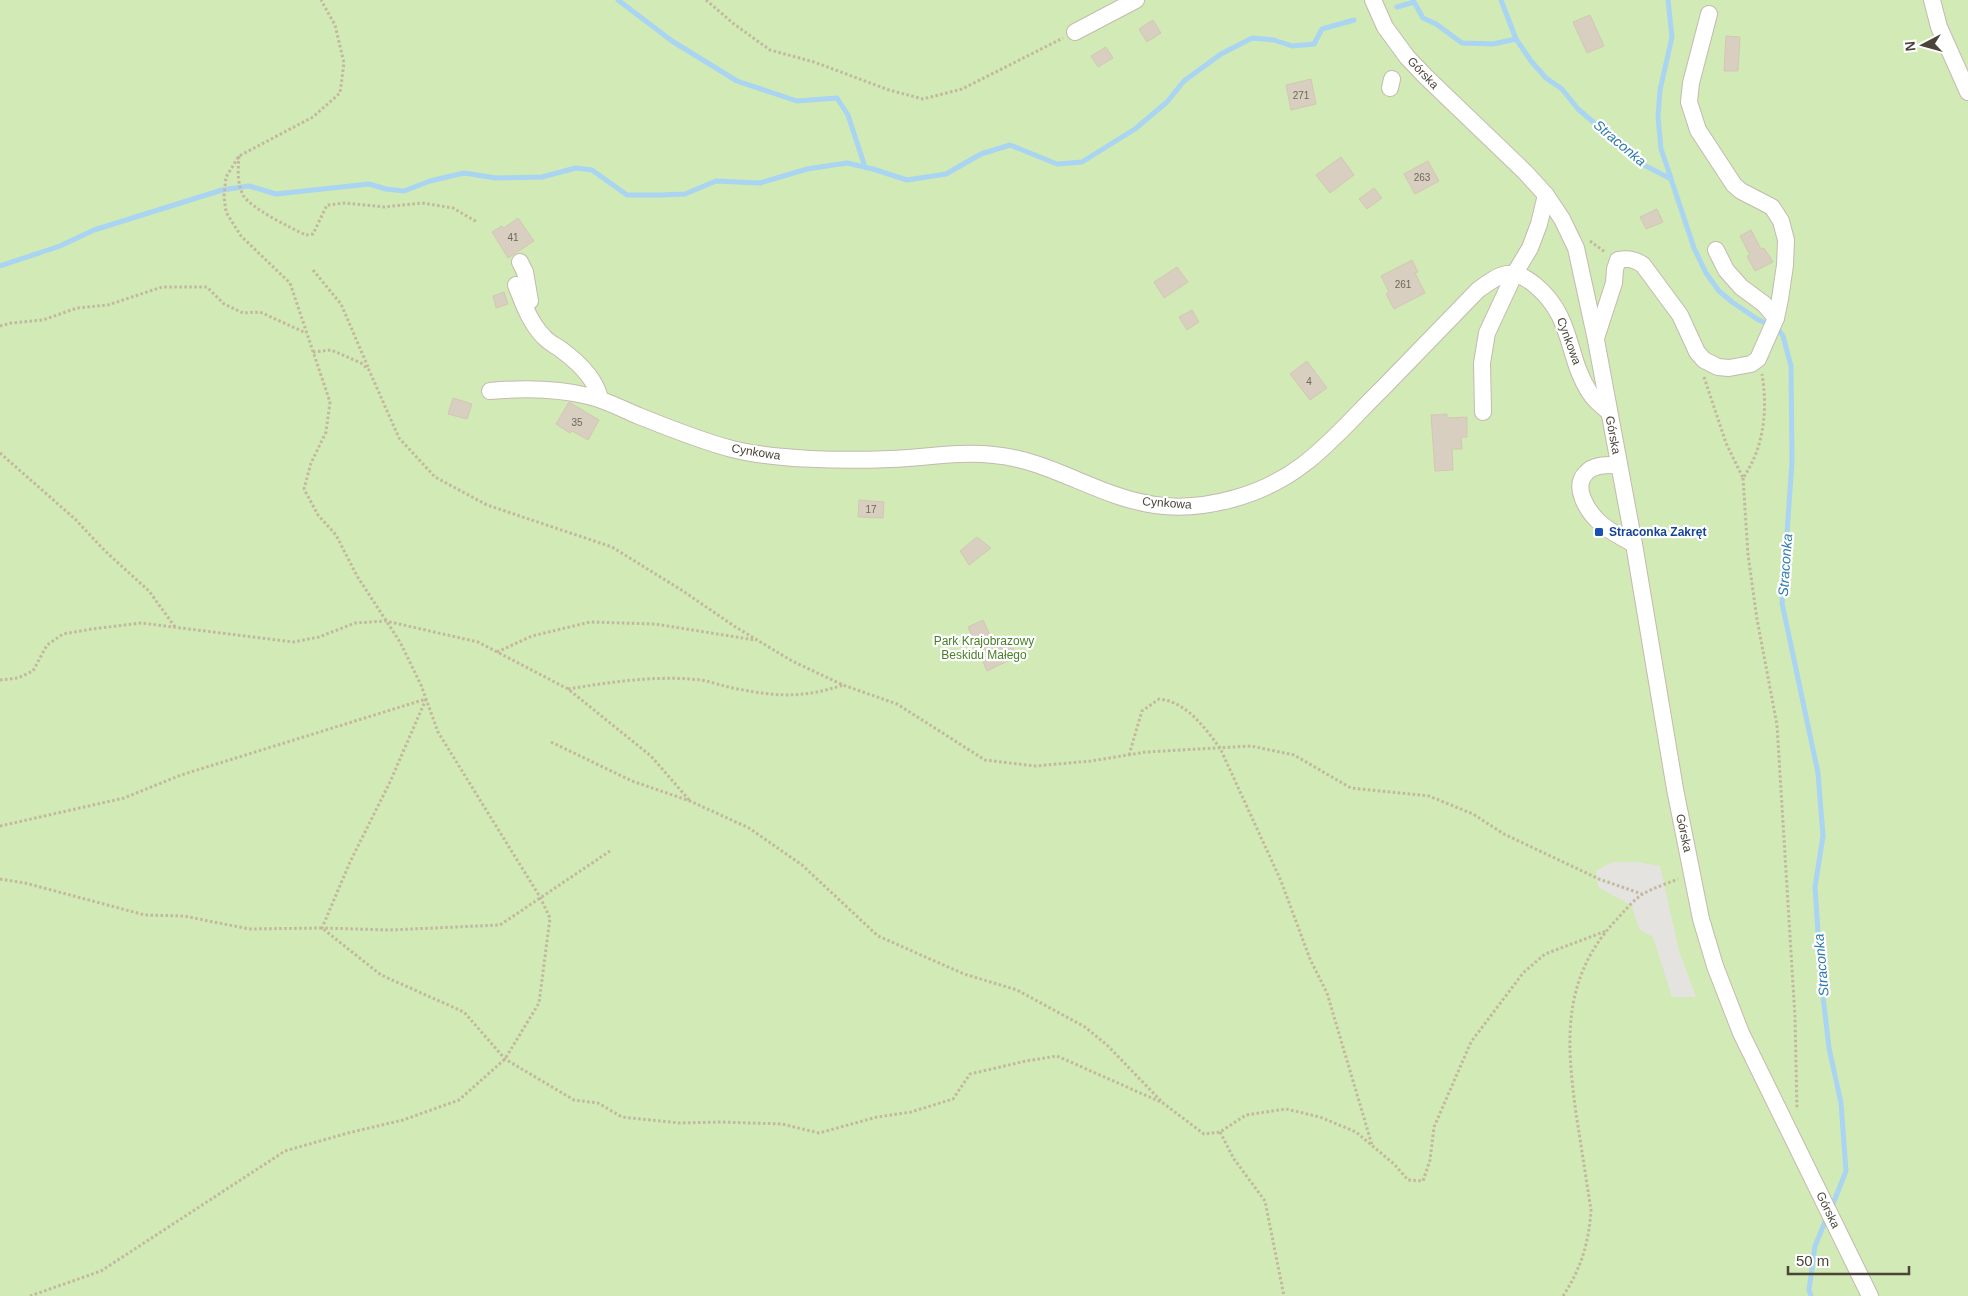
<svg xmlns="http://www.w3.org/2000/svg" width="1968" height="1296" viewBox="0 0 1968 1296" font-family="Arial,sans-serif">
  <style>
    .green { fill: #d2eab5 }
    .parking { fill: #e5e3e0 }
    .lines { fill: none; stroke-linecap: round; stroke-linejoin: round }
    .stream { stroke: #a9d4f2; stroke-width: 5 }
    .building { fill: #d8cfc1; stroke: #d3c7b4 }
    .minor-casing { stroke: #c2bbae; stroke-width: 18 }
    .path { stroke: #c4b79f; stroke-width: 3; stroke-dasharray: 2.5 2.5; stroke-linecap: butt }
    .minor { stroke: #fff; stroke-width: 16 }
    .transit-dot { fill: #1a4fb4; stroke: #fff; stroke-width: 2 }
    .labels { text-anchor: middle; stroke-width: 4.5; stroke-linejoin: round; paint-order: stroke }
    .number-label { font-size: 10px; fill: #6e675b }
    .street-label { font-size: 12px; fill: #4b4439; stroke: #fff }
    .transit-label { font-size: 12px; font-weight: bold; fill: #164399; stroke: #fff; text-anchor: start }
    .park-label { font-size: 12px; fill: #4a7f2a; stroke: #fff }
    .water-label { font-size: 14px; font-style: italic; fill: #2e7ab2; stroke: #fff }
  </style>
  <rect width="100%" height="100%" fill="#f6f3ec"/>
  <!-- green -->
  <rect class="green" x="0" y="0" width="1968" height="1296"/>
  <!-- parking -->
  <polygon class="parking" points="1612,862 1638,862 1660,866 1679,951 1696,997 1672,997 1653,937 1639,929 1632,906 1598,887 1596,871"/>
  <g class="lines">
    <!-- stream -->
    <g class="stream">
      <polyline points="618,0 672,41 737,81 797,101 837,98 848,115 865,167"/>
      <polyline points="1501,0 1516,39 1531,61 1546,78 1562,89 1578,109 1642,164 1671,179 1694,248 1706,273 1719,291 1732,302 1757,319 1778,329 1783,336 1791,366 1792,462 1782,603 1818,773 1823,836 1815,887 1821,979 1829,1048 1841,1103 1846,1171 1831,1209"/>
      <polyline points="1668,0 1672,37 1660,90 1658,117 1661,149 1671,178"/>
      <polyline points="1397,7 1414,2 1423,18 1436,24 1462,43 1493,44 1516,39"/>
      <polyline points="0,266 60,246 94,230 222,190 249,186 276,194 369,184 386,189 404,191 430,181 464,173 496,178 542,177 576,168 592,170 627,195 660,195 685,194 716,181 760,183 807,169 847,163 873,169 907,180 946,174 981,154 1010,145 1057,164 1082,162 1135,129 1167,102 1184,81 1221,54 1252,38 1274,40 1292,46 1314,44 1322,29 1354,20"/>
      <polyline points="1811,1296 1809,1290 1815,1246 1827,1217"/>
    </g>
  </g>
  <!-- building -->
  <g class="building">
    <polygon points="1590,15 1604,46 1587,53 1573,22"/>
    <polygon points="1153,20 1161,33 1147,42 1139,29"/>
    <polygon points="1726,36 1740,37 1738,71 1724,71"/>
    <polygon points="1106,47 1113,58 1098,67 1091,56"/>
    <polygon points="1311,79 1316,104 1291,110 1286,85"/>
    <polygon points="1341,157 1354,175 1330,193 1316,175"/>
    <polygon points="1428,161 1439,181 1415,194 1404,174"/>
    <polygon points="1374,188 1382,198 1367,209 1359,199"/>
    <polygon points="1657,209 1663,222 1646,229 1640,217"/>
    <polygon points="518,218 534,241 508,258 492,232 502,226 504,228"/>
    <polygon points="1751,230 1761,249 1764,248 1773,262 1755,271 1747,256 1750,255 1740,236"/>
    <polygon points="1412,260 1418,272 1415,273 1425,293 1394,309 1386,294 1389,292 1381,276"/>
    <polygon points="1177,267 1188,282 1164,298 1154,282"/>
    <polygon points="504,292 508,304 496,308 493,296"/>
    <polygon points="1192,310 1199,322 1187,330 1179,317"/>
    <polygon points="1307,361 1327,388 1310,400 1290,374"/>
    <polygon points="453,398 472,404 467,419 448,414"/>
    <polygon points="569,402 599,420 588,440 572,431 570,433 556,424"/>
    <polygon points="1447,414 1447,418 1467,417 1467,437 1461,437 1462,449 1452,449 1453,470 1435,471 1431,415"/>
    <polygon points="859,500 884,502 883,518 858,517"/>
    <polygon points="977,537 991,548 969,565 960,551"/>
    <polygon points="983,620 995,646 1007,640 1018,656 987,671 968,627"/>
  </g>
  <g class="lines">
    <defs>
      <g id="minor">
        <polyline points="1373,0 1385,27 1407,57 1425,76 1525,172 1546,195 1562,219 1576,248 1596,340 1634,544 1675,789 1701,919 1715,966 1741,1033 1870,1296"/>
        <polyline points="1932,0 1939,27 1968,92"/>
        <polyline points="1075,32 1136,0"/>
        <polyline points="1390,88 1392,79"/>
        <polyline points="1716,250 1726,270 1741,287 1764,304 1776,318"/>
        <polyline points="520,262 525,272 530,301"/>
        <path d="M 516,285 C 523,303 530,323 544,337 C 549,343 557,346 563,351 C 579,363 596,380 600,399"/>
        <path d="M 1596,338 L 1614,283 L 1615,269 L 1618,260 C 1628,258 1635,259 1643,265 L 1680,315 L 1697,352 L 1704,360 L 1718,367 L 1729,368 L 1751,364 L 1758,359 L 1776,318 L 1780,299 L 1785,265 L 1786,240 L 1781,221 L 1772,207 L 1741,191 L 1734,185 L 1698,130 L 1689,102 L 1691,83 L 1709,14"/>
        <path d="M 490,391 C 523,388 556,388 588,396 C 606,400 622,409 639,416 C 669,428 701,441 732,449 C 776,460 844,461 890,459 C 924,458 959,451 994,455 C 1051,460 1098,497 1155,505 C 1205,512 1264,495 1304,464 C 1333,442 1357,413 1383,388 C 1415,355 1446,323 1478,290 C 1501,273 1512,266 1535,285 C 1574,317 1566,357 1590,393 C 1595,401 1602,406 1609,412"/>
        <polyline points="1483,412 1482,363 1487,333 1515,273 1530,248 1539,224 1546,195"/>
        <path d="M 1619,465 C 1608,465 1594,464 1586,473 C 1572,487 1587,510 1598,521 C 1608,531 1621,537 1634,544"/>
      </g>
    </defs>
    <!-- minor casing -->
    <use href="#minor" class="minor-casing"/>
    <!-- path -->
    <g class="path">
      <polyline points="706,0 734,24 770,50 814,62 889,90 923,99 962,89 1063,38"/>
      <path d="M 239,156 C 238,170 237,182 243,195 C 250,208 291,228 306,235 L 313,234 L 327,205 L 346,203 L 384,207 L 422,203 L 453,208 L 477,222"/>
      <polyline points="1590,241 1605,252"/>
      <polyline points="313,270 341,304 368,367"/>
      <polyline points="0,326 11,323 43,320 77,308 108,305 162,287 207,287 224,304 243,313 260,312 306,333"/>
      <polyline points="313,352 331,350 361,363 369,370 399,438 435,477 487,505 612,547 683,591 734,626 792,661 843,685 897,704 985,760 1035,766 1091,761 1146,752 1251,746 1294,755 1351,788 1429,796 1473,814 1504,834 1599,879 1642,894"/>
      <path d="M 1704,377 L 1726,443 L 1743,478 C 1764,448 1768,410 1762,374"/>
      <polyline points="0,453 75,519 105,551 149,591 175,627"/>
      <polyline points="1743,478 1748,555 1757,619 1777,725 1795,1017 1797,1110"/>
      <polyline points="497,652 532,636 590,622 655,624 755,640"/>
      <polyline points="0,680 18,678 33,671 47,645 63,634 92,629 141,623 293,642 319,637 355,623 386,621 478,642 568,689 651,756 690,801"/>
      <path d="M 568,689 C 611,682 656,675 701,680 C 713,682 725,687 738,689 C 778,697 804,698 843,685"/>
      <polyline points="426,699 390,782 350,862 322,928 390,930 500,925 610,851"/>
      <polyline points="551,742 632,781 690,801 749,828 802,865 878,936 964,974 1017,990 1085,1027 1107,1045 1161,1101"/>
      <path d="M 1129,755 L 1142,711 L 1159,699 C 1187,702 1204,727 1220,748 L 1281,881 L 1310,959 L 1327,993 L 1372,1145"/>
      <polyline points="0,826 124,798 181,775 426,699"/>
      <polyline points="0,879 25,883 145,915 184,916 249,929 322,928 381,975 464,1012 505,1059 574,1100 598,1103 622,1117 679,1123 721,1122 782,1124 819,1133 877,1117 911,1112 953,1099 970,1074 1026,1061 1057,1056 1163,1103 1204,1134 1220,1132 1246,1115 1286,1109 1320,1117 1356,1132 1394,1164 1408,1180 1423,1181 1430,1160 1434,1127 1471,1042 1523,973 1545,954 1606,931"/>
      <polyline points="1220,1132 1234,1159 1265,1201 1284,1296"/>
      <polyline points="30,1296 101,1271 285,1151 348,1133 403,1120 459,1100 505,1059 539,1003 550,918 540,897 438,732 421,685 400,642 357,576 336,535 318,515 304,489 311,463 326,432 330,402 290,283 241,236 226,212 224,196 226,177 239,156 313,117 340,93 344,63 335,25 321,0"/>
      <path d="M 1563,1296 C 1581,1269 1589,1242 1591,1210 C 1586,1178 1581,1145 1576,1113 C 1566,1040 1562,978 1616,920 C 1624,912 1633,900 1643,894 C 1653,888 1666,884 1678,879"/>
    </g>
    <!-- minor -->
    <use href="#minor" class="minor"/>
  </g>
  <!-- markers -->
  <rect class="transit-dot" x="1594" y="527" width="10" height="10" rx="2.5"/>
  <g class="labels">
    <!-- number labels -->
    <g class="number-label">
      <text x="1301" y="99">271</text>
      <text x="1422" y="181">263</text>
      <text x="513" y="241">41</text>
      <text x="1403" y="288">261</text>
      <text x="1309" y="385">4</text>
      <text x="577" y="426">35</text>
      <text x="871" y="513">17</text>
    </g>
    <!-- street labels -->
    <g class="street-label">
      <text transform="translate(1423 73) rotate(46)" y="4">Górska</text>
      <text transform="translate(1569 341) rotate(70)" y="4">Cynkowa</text>
      <text transform="translate(1613 435) rotate(79)" y="4">Górska</text>
      <text transform="translate(756 452) rotate(9)" y="4">Cynkowa</text>
      <text transform="translate(1167 503) rotate(4)" y="4">Cynkowa</text>
      <text transform="translate(1684 833) rotate(78)" y="4">Górska</text>
      <text transform="translate(1828 1210) rotate(64)" y="4">Górska</text>
    </g>
    <!-- transit labels -->
    <g class="transit-label">
      <text x="1609" y="536">Straconka Zakręt</text>
    </g>
    <!-- park labels -->
    <g class="park-label">
      <text x="984" y="645">Park Krajobrazowy<tspan x="984" dy="14">Beskidu Małego</tspan></text>
    </g>
    <!-- water labels -->
    <g class="water-label">
      <text transform="translate(1620 143) rotate(40)" y="5">Straconka</text>
      <text transform="translate(1785 565) rotate(-86)" y="5">Straconka</text>
      <text transform="translate(1821 965) rotate(-95)" y="5">Straconka</text>
    </g>
  </g>
  <!-- north arrow -->
  <g transform="translate(1923 45) rotate(264)" stroke="#ffffff" stroke-width="4" paint-order="stroke">
  <path d="M0-4L9 19L0 12L-9 19Z" fill="#4b4439"/>
  <text y="-8" font-size="14" font-weight="bold" text-anchor="middle" fill="#4b4439">N</text>
  </g>
  <!-- scale -->
  <path d="M1788 1266v8h121v-8" fill="none" stroke="#4b4439" stroke-width="2.5"/>
  <text x="1796" y="1266" font-size="15" fill="#4b4439" stroke="#ffffff" stroke-width="4" paint-order="stroke">50 m</text>
</svg>
